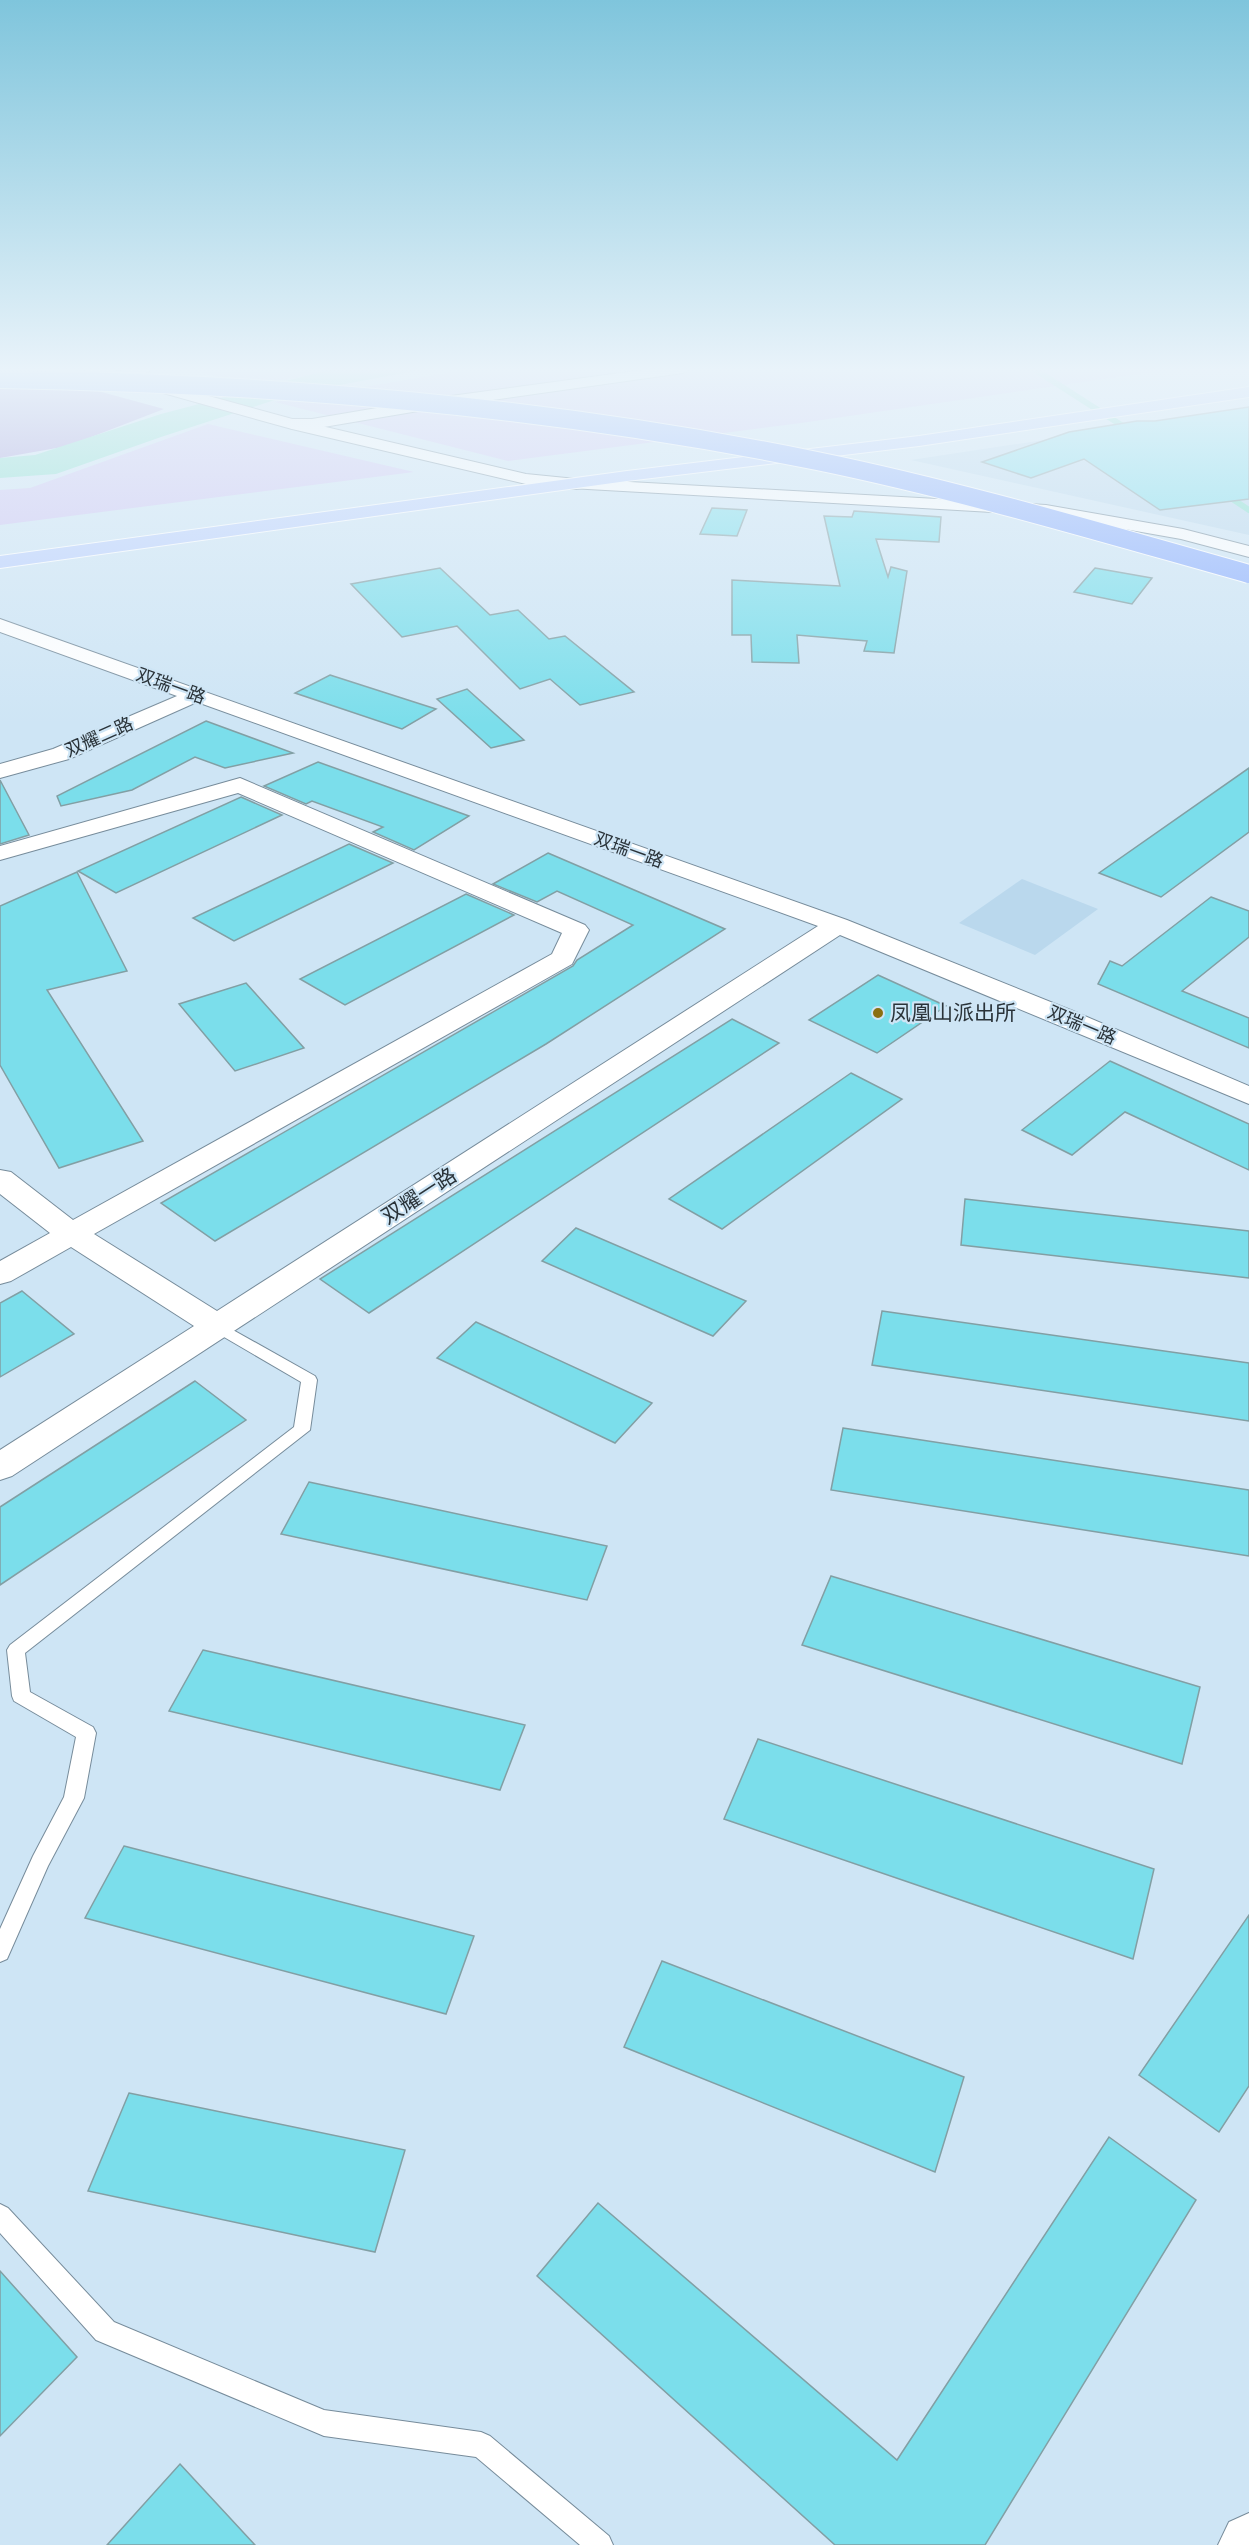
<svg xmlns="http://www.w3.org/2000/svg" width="1249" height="2545" viewBox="0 0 1249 2545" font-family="'Exo 2','Noto Sans SC',sans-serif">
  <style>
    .built { fill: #bad8ed }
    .green { fill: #cec4f3 }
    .forest { fill: #a697d7 }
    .water { fill: #82dfcb }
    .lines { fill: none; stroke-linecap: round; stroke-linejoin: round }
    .stream { stroke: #82dfcb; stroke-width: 6 }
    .building { fill: #7bdeeb; stroke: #829fa4; stroke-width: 1.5 }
    .lane-casing { stroke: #778c9b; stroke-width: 2 }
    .street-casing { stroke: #778c9b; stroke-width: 2 }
    .secondary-casing { stroke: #778c9b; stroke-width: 2 }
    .primary-casing { stroke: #fff; stroke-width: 2 }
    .lane { fill: #fff; fill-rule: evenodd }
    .street { fill: #fff; fill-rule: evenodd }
    .secondary { fill: #fff; fill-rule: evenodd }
    .primary { fill: #bbd0fe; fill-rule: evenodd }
    .highway-bridge-casing { stroke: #fff; stroke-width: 20; stroke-linecap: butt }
    .highway-bridge { stroke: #8eb0fe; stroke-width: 18 }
    .poi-dot { fill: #8b6f11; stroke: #cee5f5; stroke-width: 2 }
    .labels { text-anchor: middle; stroke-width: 4.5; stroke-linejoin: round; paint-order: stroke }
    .far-street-label { font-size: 18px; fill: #2a3339; stroke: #cee5f5 }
    .poi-label { font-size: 21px; fill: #2a3339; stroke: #cee5f5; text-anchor: start }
    .street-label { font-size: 21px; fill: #2a3339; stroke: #cee5f5 }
  </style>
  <rect width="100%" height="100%" fill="#cee5f5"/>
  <!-- built -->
  <g class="built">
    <polygon points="1249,409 1249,535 911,460"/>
    <polygon points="1022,879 1098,909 1035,955 959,923"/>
  </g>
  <!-- green -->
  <g class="green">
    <polygon points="192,369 344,369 249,386"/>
    <polygon points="471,369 1173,369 801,423 508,461 275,402"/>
    <polygon points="208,424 414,472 0,525 0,490 30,488"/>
  </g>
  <!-- forest -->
  <polygon class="forest" points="0,369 17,369 164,409 68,446 0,458"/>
  <!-- water -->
  <polygon class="water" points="332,369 426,369 296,393 161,437 56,474 0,478 0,458 35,455 161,414"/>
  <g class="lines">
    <!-- stream -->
    <g class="stream">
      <polyline points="1034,369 1129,430"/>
      <polyline points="1222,492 1249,510"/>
    </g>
  </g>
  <!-- building -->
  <g class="building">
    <polygon points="1249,407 1249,499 1160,510 1084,459 1031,478 982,462 1069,432 1137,421 1155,421"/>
    <polygon points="712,508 747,510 737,536 700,534"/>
    <polygon points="854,511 941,517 939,542 876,539 888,577 891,567 907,571 894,653 864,651 867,641 797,635 799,663 752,662 751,635 732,635 732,580 840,586 824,516 852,517"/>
    <polygon points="440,568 490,615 518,610 549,639 565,636 634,692 580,705 550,679 520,689 457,626 402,637 351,584"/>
    <polygon points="1095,568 1152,578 1132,604 1074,592"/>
    <polygon points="330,675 436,709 402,729 295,693"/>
    <polygon points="467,689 524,740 491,748 437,699"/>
    <polygon points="206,721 293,753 225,768 195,757 132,790 61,806 57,796"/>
    <polygon points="318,762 469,816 414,850 373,832 383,827 312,801 306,804 264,786"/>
    <polygon points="1249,768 1249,832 1161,897 1099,873"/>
    <polygon points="0,780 29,835 0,844"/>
    <polygon points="241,797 282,815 116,893 78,871"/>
    <polygon points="349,844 393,863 234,941 193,918"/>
    <polygon points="548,853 725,929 546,1044 215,1241 161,1203 573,966 577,960 633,925 557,891 537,902 493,884"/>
    <polygon points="77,872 127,971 47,990 143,1141 59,1168 0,1065 0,906"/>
    <polygon points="466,894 514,915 345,1005 300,979"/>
    <polygon points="1211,897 1249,911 1249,937 1182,991 1249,1018 1249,1048 1098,984 1110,961 1122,966"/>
    <polygon points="878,975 946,1006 877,1053 809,1020"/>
    <polygon points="246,983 304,1048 235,1071 179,1004"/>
    <polygon points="732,1019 779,1043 369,1313 320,1279"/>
    <polygon points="1110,1061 1249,1124 1249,1170 1125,1112 1072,1155 1022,1130"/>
    <polygon points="851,1073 902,1099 722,1229 669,1199"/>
    <polygon points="965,1199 1249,1231 1249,1278 961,1245"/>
    <polygon points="576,1228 746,1301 713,1336 542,1261"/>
    <polygon points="22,1291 74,1334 0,1377 0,1303"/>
    <polygon points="882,1311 1249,1363 1249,1421 872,1365"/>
    <polygon points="476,1322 652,1403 615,1443 437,1358"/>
    <polygon points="195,1381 246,1420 0,1585 0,1507"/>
    <polygon points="843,1428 1249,1490 1249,1556 831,1490"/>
    <polygon points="309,1482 607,1546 587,1600 281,1534"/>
    <polygon points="831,1576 1200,1687 1182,1764 802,1645"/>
    <polygon points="203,1650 525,1725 500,1790 169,1711"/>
    <polygon points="758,1739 1154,1869 1133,1959 724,1819"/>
    <polygon points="124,1846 474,1936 446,2014 85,1918"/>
    <polygon points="1249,1915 1249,2086 1219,2132 1139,2075"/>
    <polygon points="662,1961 964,2077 935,2172 624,2047"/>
    <polygon points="129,2093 405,2150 375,2252 88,2191"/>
    <polygon points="1109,2137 1196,2200 985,2545 835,2545 537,2276 598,2203 897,2460"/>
    <polygon points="0,2271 77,2357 0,2436"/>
    <polygon points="180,2464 255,2545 107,2545"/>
  </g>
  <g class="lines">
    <defs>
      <g id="lane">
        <polygon points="217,1321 315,1376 317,1380 310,1430 25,1653 30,1692 93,1727 96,1733 84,1798 48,1866 7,1959 0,1962 0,1929 33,1856 64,1797 76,1737 14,1701 12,1696 7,1650 10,1645 294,1427 301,1382 212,1330 209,1326 212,1322"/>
        <polygon points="0,2204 8,2208 114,2322 324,2410 481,2432 490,2436 609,2536 613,2545 580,2545 476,2457 324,2436 96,2340 0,2233"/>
      </g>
      <g id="street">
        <polygon points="127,369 151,369 149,372 119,380 112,376 114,373"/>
        <polygon points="650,369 690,369 683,373 436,408 312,429 292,429 284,424 292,419 312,419 436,398"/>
        <polygon points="576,479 1046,505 1183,529 1249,546 1249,557 1181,539 1046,515 570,488 568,484 570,480"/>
        <polygon points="0,619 847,920 1073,1011 1249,1086 1249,1104 840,935 12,1476 0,1480 0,1450 194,1326 71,1247 11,1281 0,1284 0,1261 50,1233 0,1194 0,1170 11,1172 73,1220 552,954 562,933 238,793 0,860 0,846 240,778 585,925 589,930 572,964 94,1234 217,1311 818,926 197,702 69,759 0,778 0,764 53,749 177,696 0,632"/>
      </g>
      <g id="secondary">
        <polygon points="85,369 111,369 296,420 526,474 576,479 582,480 585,484 582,488 576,489 526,484 292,429 88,372"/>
        <polygon points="1249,2513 1249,2545 1218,2545 1229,2522"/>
      </g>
      <polygon id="primary" points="1249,387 1249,397 919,446 627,481 0,568 0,556 627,471 919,436"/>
    </defs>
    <!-- lane casing -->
    <use href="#lane" class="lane-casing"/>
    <!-- street casing -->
    <use href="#street" class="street-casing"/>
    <!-- secondary casing -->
    <use href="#secondary" class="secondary-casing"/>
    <!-- primary casing -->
    <use href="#primary" class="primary-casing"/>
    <!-- lane -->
    <use href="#lane" class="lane"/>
    <!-- street -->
    <use href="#street" class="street"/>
    <!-- secondary -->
    <use href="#secondary" class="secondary"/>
    <!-- primary -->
    <use href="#primary" class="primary"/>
    <defs>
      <path id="highway-bridge" d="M 0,379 C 275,384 548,406 817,461 C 963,491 1106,534 1249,574"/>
    </defs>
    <!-- highway-bridge casing -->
    <use href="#highway-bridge" class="highway-bridge-casing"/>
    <!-- highway-bridge -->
    <use href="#highway-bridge" class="highway-bridge"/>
  </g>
  <!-- sky -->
  <linearGradient id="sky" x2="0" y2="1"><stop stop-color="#7fc5dc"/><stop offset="0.51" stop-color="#e9f3fa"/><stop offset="1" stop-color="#e9f3fa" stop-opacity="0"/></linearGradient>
  <rect width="1249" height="725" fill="url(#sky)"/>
  <!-- markers -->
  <circle class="poi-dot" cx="878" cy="1013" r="6"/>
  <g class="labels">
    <!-- far-street labels -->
    <g class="far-street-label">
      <text transform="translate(171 686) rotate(20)" y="6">双瑞一路</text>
      <text transform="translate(99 737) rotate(-24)" y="6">双耀二路</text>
      <text transform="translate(629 850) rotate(20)" y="6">双瑞一路</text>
      <text transform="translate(1082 1025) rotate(23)" y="6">双瑞一路</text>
    </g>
    <!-- poi labels -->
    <g class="poi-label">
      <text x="890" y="1020">凤凰山派出所</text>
    </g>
    <!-- street labels -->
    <g class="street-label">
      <text transform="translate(419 1196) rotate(-33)" y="7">双耀一路</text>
    </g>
  </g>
</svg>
